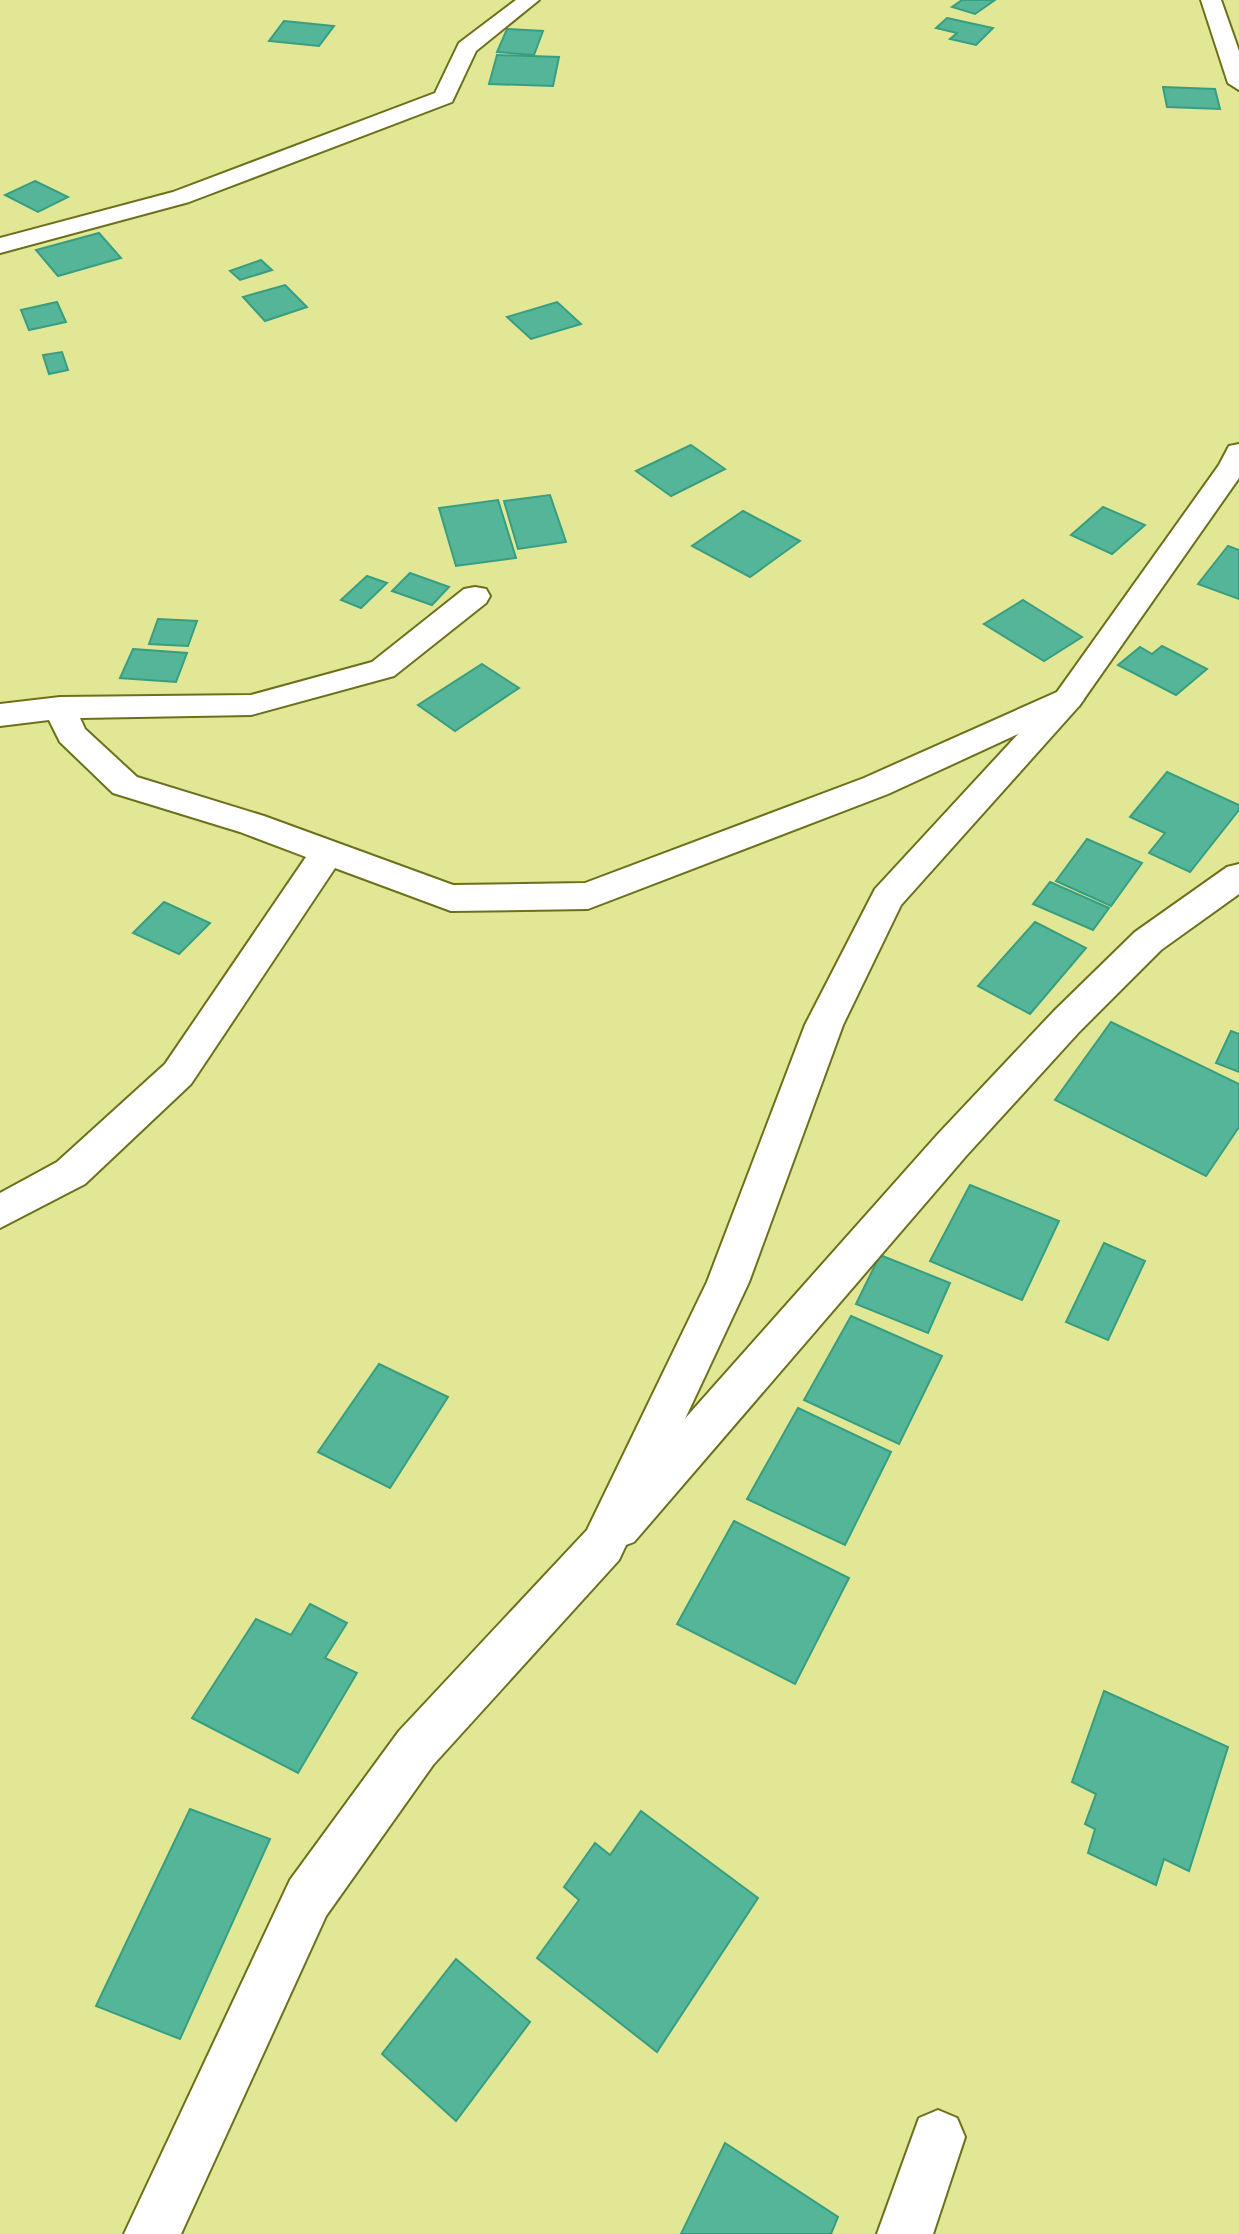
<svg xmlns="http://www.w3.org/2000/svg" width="1239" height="2234" viewBox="0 0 1239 2234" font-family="'Space Grotesk',sans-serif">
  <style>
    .building { fill: #55b599; stroke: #379e81; stroke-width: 2 }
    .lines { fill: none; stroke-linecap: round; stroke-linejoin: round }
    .minor-casing { stroke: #6d701b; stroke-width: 4 }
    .tertiary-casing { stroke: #6d701b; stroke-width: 4 }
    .minor { fill: #fff; fill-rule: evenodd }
    .tertiary { fill: #fff; fill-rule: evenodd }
  </style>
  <rect width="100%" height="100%" fill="#e2e795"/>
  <!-- building -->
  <g class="building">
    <polygon points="962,0 995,0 975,14 952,7"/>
    <polygon points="947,18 993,28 976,45 950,39 957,33 936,28"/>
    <polygon points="284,21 334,26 319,46 269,41"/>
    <polygon points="507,29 543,31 534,55 497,52"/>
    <polygon points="497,55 559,57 553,86 489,84"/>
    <polygon points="1163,87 1215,89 1220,109 1167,107"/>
    <polygon points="35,181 68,197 38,212 5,195"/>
    <polygon points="99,233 121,258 58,276 36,250"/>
    <polygon points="261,260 272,270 240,280 230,271"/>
    <polygon points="285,285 307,307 265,321 243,297"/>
    <polygon points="57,302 66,322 29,330 21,310"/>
    <polygon points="557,302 581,324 531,339 507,317"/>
    <polygon points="62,352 68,370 49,374 43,355"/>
    <polygon points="691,445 725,469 671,496 636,471"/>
    <polygon points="550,495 566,542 518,549 504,501"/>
    <polygon points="498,500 516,558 456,566 439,508"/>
    <polygon points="1103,507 1145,525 1112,554 1071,535"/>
    <polygon points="743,511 800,541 750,577 692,546"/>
    <polygon points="1228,546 1239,550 1239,599 1198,584"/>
    <polygon points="410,573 449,587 432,605 392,591"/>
    <polygon points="367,576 387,583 361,608 341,600"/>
    <polygon points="1023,600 1082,637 1044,661 984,624"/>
    <polygon points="158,619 197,621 188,646 149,644"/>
    <polygon points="1162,646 1207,669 1176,695 1118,665 1140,647 1152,654"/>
    <polygon points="133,649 187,653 176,682 120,678"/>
    <polygon points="482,664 519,688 455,731 418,705"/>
    <polygon points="1167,772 1239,805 1239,810 1190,872 1149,853 1165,833 1130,817"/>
    <polygon points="1087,839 1142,863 1111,906 1056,881"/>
    <polygon points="1050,882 1109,908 1093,930 1033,904"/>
    <polygon points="164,902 210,923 179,954 133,933"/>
    <polygon points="1035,922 1086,948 1030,1014 978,986"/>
    <polygon points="1111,1022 1239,1084 1239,1127 1206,1176 1055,1100"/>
    <polygon points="1231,1031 1239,1034 1239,1072 1216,1063"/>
    <polygon points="970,1185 1059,1221 1022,1300 930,1261"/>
    <polygon points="1104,1243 1145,1261 1108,1340 1066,1322"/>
    <polygon points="880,1255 950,1283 928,1333 856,1304"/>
    <polygon points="851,1316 942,1356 899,1444 804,1400"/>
    <polygon points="379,1364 448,1397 390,1488 318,1452"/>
    <polygon points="798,1408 891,1452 845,1545 747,1499"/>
    <polygon points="734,1521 849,1578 795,1684 677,1624"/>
    <polygon points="310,1604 347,1623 325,1658 357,1673 298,1773 192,1718 256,1619 291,1635"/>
    <polygon points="1104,1691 1228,1747 1189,1871 1164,1859 1156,1885 1088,1853 1095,1829 1085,1824 1096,1794 1072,1782"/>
    <polygon points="190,1809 270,1839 180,2039 96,2006"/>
    <polygon points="641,1811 758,1898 657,2052 537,1958 579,1900 564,1887 595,1843 610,1855"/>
    <polygon points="456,1959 530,2022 456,2121 382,2054"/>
    <polygon points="725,2143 838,2217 831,2234 681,2234"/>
  </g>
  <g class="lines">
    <defs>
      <g id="minor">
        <polygon points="516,0 539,0 476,51 452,102 189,202 0,253 0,238 173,192 435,93 459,43"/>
        <polygon points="475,587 486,589 490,596 486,603 394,676 251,715 80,718 85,729 137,777 264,816 453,885 585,883 864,778 1057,692 1068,689 1079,692 1084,699 1079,706 888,794 588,909 451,911 335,868 191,1084 85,1184 0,1228 0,1193 57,1162 165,1064 306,857 240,832 113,793 60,742 49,720 0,726 0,704 60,697 251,695 372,662 464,589"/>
        <polygon points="1239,864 1239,894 1161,950 1080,1031 966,1156 634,1542 618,1548 602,1542 596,1527 602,1512 938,1134 1054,1011 1135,932 1227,867"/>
        <polygon points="938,2110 957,2118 965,2137 933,2234 877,2234 919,2118"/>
      </g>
      <g id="tertiary">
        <polygon points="1201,0 1221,0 1239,51 1239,90 1228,83"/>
        <polygon points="1239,444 1239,478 1079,706 901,905 843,1025 749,1282 619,1560 433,1765 326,1916 181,2234 124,2234 290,1880 399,1731 587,1530 707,1282 805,1025 875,889 1057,692 1219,465 1229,446"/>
      </g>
    </defs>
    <!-- minor casing -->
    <use href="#minor" class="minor-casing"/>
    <!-- tertiary casing -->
    <use href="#tertiary" class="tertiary-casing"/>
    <!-- minor -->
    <use href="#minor" class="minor"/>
    <!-- tertiary -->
    <use href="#tertiary" class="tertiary"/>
  </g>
</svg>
